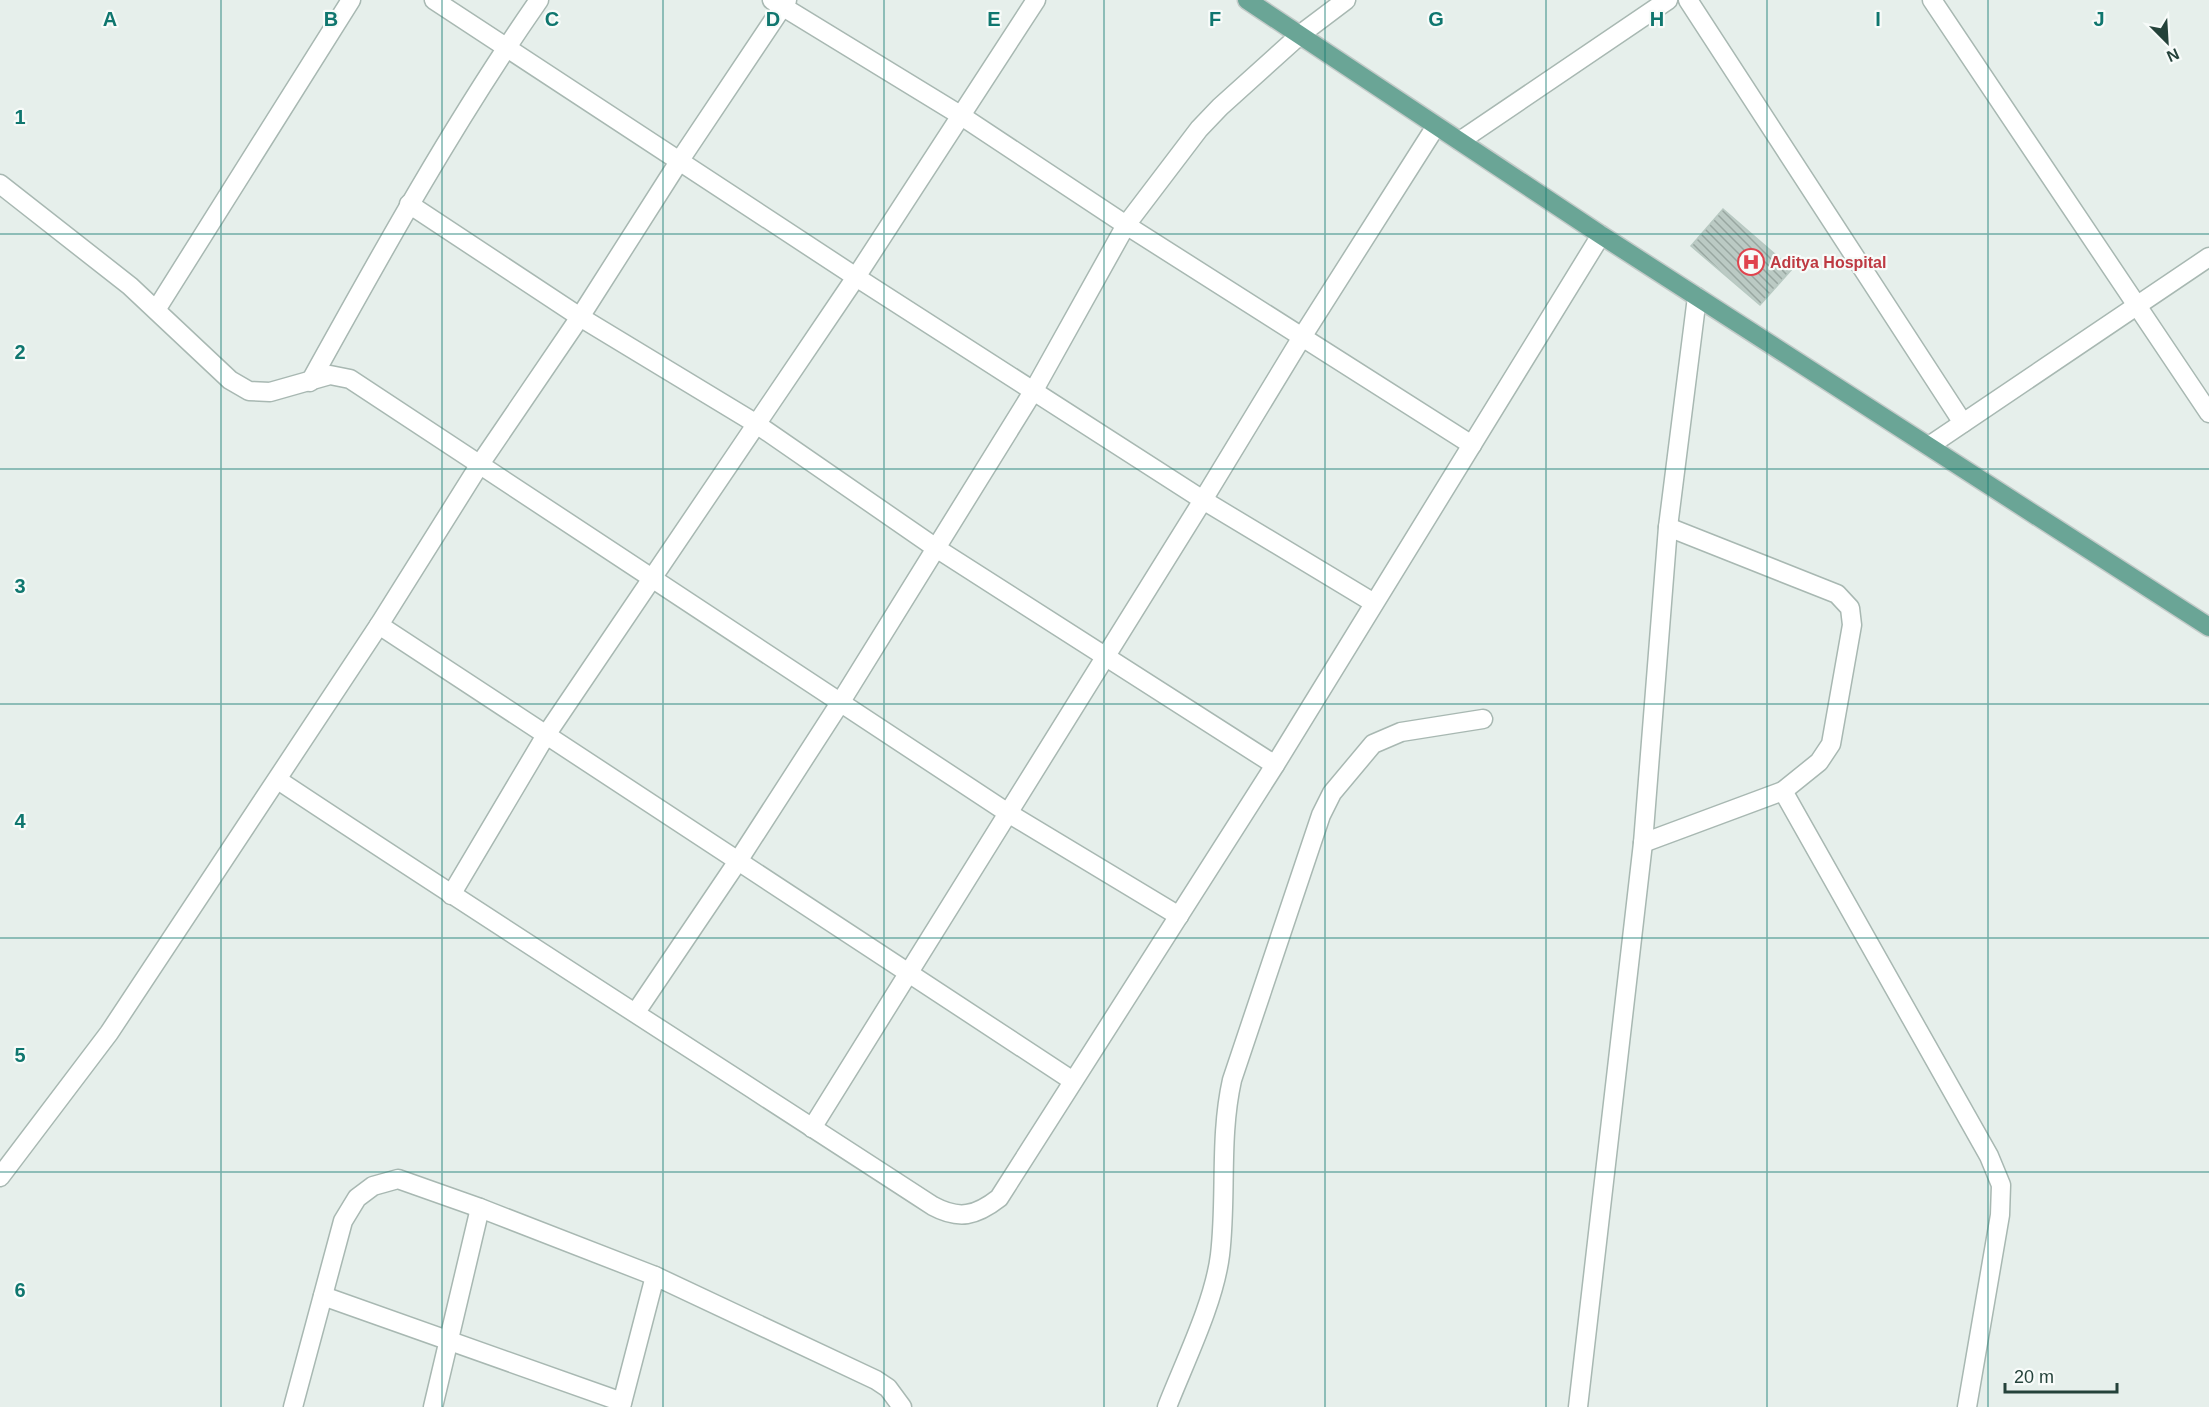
<svg xmlns="http://www.w3.org/2000/svg" width="2209" height="1407" viewBox="0 0 2209 1407" font-family="Arial,sans-serif">
  <style>
    .building { fill: url(#building-back-hatch); stroke: #b8c9c2; stroke-width: 1.5 }
    .lines { fill: none; stroke-linecap: round; stroke-linejoin: round }
    .minor-casing { stroke: #a8b8b2; stroke-width: 21 }
    .primary-casing { stroke: #c2cac8; stroke-width: 21 }
    .minor { stroke: #fff; stroke-width: 18 }
    .primary { stroke: #6aa596; stroke-width: 18 }
    .grid { fill: none; stroke: #0f766e; stroke-width: 1.5; stroke-opacity: 0.55 }
    .labels { text-anchor: middle; stroke-width: 4.5; stroke-linejoin: round; paint-order: stroke }
    .health-label { font-size: 16px; font-weight: bold; fill: #be3a42; stroke: #f7fbf9; text-anchor: start }
    .grid-label { font-size: 20px; text-anchor: middle; font-weight: bold; fill: #0f766e; stroke: #f7fbf9; stroke-width: 4.5; stroke-linejoin: round; paint-order: stroke }
  </style>
  <defs>
    <pattern id="building-back-hatch" width="6" height="6" patternUnits="userSpaceOnUse" patternTransform="scale(1.5)"><rect width="6" height="6" fill="#bbcac4"/><path d="M-1 5l2 2M0 0l6 6M5-1l2 2" fill="none" stroke="#98a6a0"/></pattern>
  </defs>
  <rect width="100%" height="100%" fill="#e6efeb"/>
  <!-- building -->
  <polygon class="building" points="1723,209 1792,269 1760,305 1691,246"/>
  <g class="lines">
    <defs>
      <g id="minor">
        <polyline points="434,0 856,277 1203,500 1374,603"/>
        <polyline points="772,0 960,115 1126,225 1472,445"/>
        <polyline points="1688,0 1963,423"/>
        <polyline points="1932,0 2209,413"/>
        <polyline points="1460,141 1668,0"/>
        <polyline points="0,184 130,286 230,380 249,391 270,392 330,375 350,379 1008,813 1179,916"/>
        <polyline points="409,204 580,317 755,423 936,548 1275,765"/>
        <polyline points="156,310 351,0"/>
        <path d="M 310,382 C 382,252 454,122 539,0"/>
        <polyline points="1929,446 2209,257"/>
        <polyline points="379,625 1073,1081"/>
        <path d="M 278,780 C 495,924 715,1064 933,1206 C 959,1220 976,1216 999,1198 L 1275,765 L 1601,235"/>
        <polyline points="1783,791 1989,1156 2001,1185 2000,1215 1967,1407"/>
        <polyline points="1643,843 1783,791 1819,762 1831,744 1852,625 1850,608 1837,594 1668,527"/>
        <polyline points="451,895 546,735 856,277 1036,0"/>
        <polyline points="636,1012 738,861 840,703 1034,390 1126,225 1199,129 1220,107 1301,34 1346,0"/>
        <polyline points="812,1128 1203,500 1302,337 1436,126"/>
        <polyline points="0,1177 109,1033 379,625 480,464 580,317 680,160 787,0"/>
        <polyline points="323,1296 622,1402"/>
        <polyline points="293,1407 343,1221 357,1198 373,1186 398,1179 480,1208 655,1276 876,1380 888,1388 902,1407"/>
        <polyline points="433,1407 480,1208"/>
        <polyline points="621,1407 655,1276"/>
        <path d="M 1167,1407 C 1185,1361 1214,1303 1220,1255 C 1227,1197 1219,1138 1232,1080 L 1321,815 L 1332,793 L 1373,744 L 1401,732 L 1483,719"/>
        <polyline points="1578,1407 1643,843 1668,527 1697,297"/>
      </g>
      <polyline id="primary" points="1247,0 1601,235 2209,627"/>
    </defs>
    <!-- minor casing -->
    <use href="#minor" class="minor-casing"/>
    <!-- primary casing -->
    <use href="#primary" class="primary-casing"/>
    <!-- minor -->
    <use href="#minor" class="minor"/>
    <!-- primary -->
    <use href="#primary" class="primary"/>
  </g>
  <!-- grid -->
  <path class="grid" d="M 221,0 L 221,1407M 442,0 L 442,1407M 663,0 L 663,1407M 884,0 L 884,1407M 1104,0 L 1104,1407M 1325,0 L 1325,1407M 1546,0 L 1546,1407M 1767,0 L 1767,1407M 1988,0 L 1988,1407M 0,234 L 2209,234M 0,469 L 2209,469M 0,704 L 2209,704M 0,938 L 2209,938M 0,1172 L 2209,1172"/>
  <!-- icons -->
  <defs>
    <symbol id="hospital-ring" viewBox="-11 -11 22 22"><circle r="9.5" fill="#f7fbf9" stroke="#e0444e" stroke-width="1.5"/><path d="M-5-5h3v3.5h4V-5h3V5h-3V1.5h-4V5h-3Z" fill="#e0444e"/></symbol>
  </defs>
  <g fill-rule="evenodd">
    <use href="#hospital-ring" x="1736" y="247" width="30" height="30"/>
  </g>
  <g class="labels">
    <!-- health labels -->
    <g class="health-label">
      <text x="1770" y="268">Aditya Hospital</text>
    </g>
  </g>
  <g class="grid-label">
    <text x="110" y="26">A</text>
    <text x="331" y="26">B</text>
    <text x="552" y="26">C</text>
    <text x="773" y="26">D</text>
    <text x="994" y="26">E</text>
    <text x="1215" y="26">F</text>
    <text x="1436" y="26">G</text>
    <text x="1657" y="26">H</text>
    <text x="1878" y="26">I</text>
    <text x="2099" y="26">J</text>
    <text x="20" y="124">1</text>
    <text x="20" y="359">2</text>
    <text x="20" y="593">3</text>
    <text x="20" y="828">4</text>
    <text x="20" y="1062">5</text>
    <text x="20" y="1297">6</text>
  </g>
  <!-- north arrow -->
  <g transform="translate(2167 42) rotate(156)" stroke="#f7fbf9" stroke-width="4.5" paint-order="stroke">
  <path d="M0-4.5L10 22L0 15L-10 22Z" fill="#24423a"/>
  <text y="-9" font-size="16" font-weight="bold" text-anchor="middle" fill="#24423a">N</text>
  </g>
  <!-- scale -->
  <path d="M2005 1383v9h112v-9" fill="none" stroke="#24423a" stroke-width="3"/>
  <text x="2014" y="1383" font-size="18" fill="#24423a" stroke="#f7fbf9" stroke-width="4.5" paint-order="stroke">20 m</text>
</svg>
